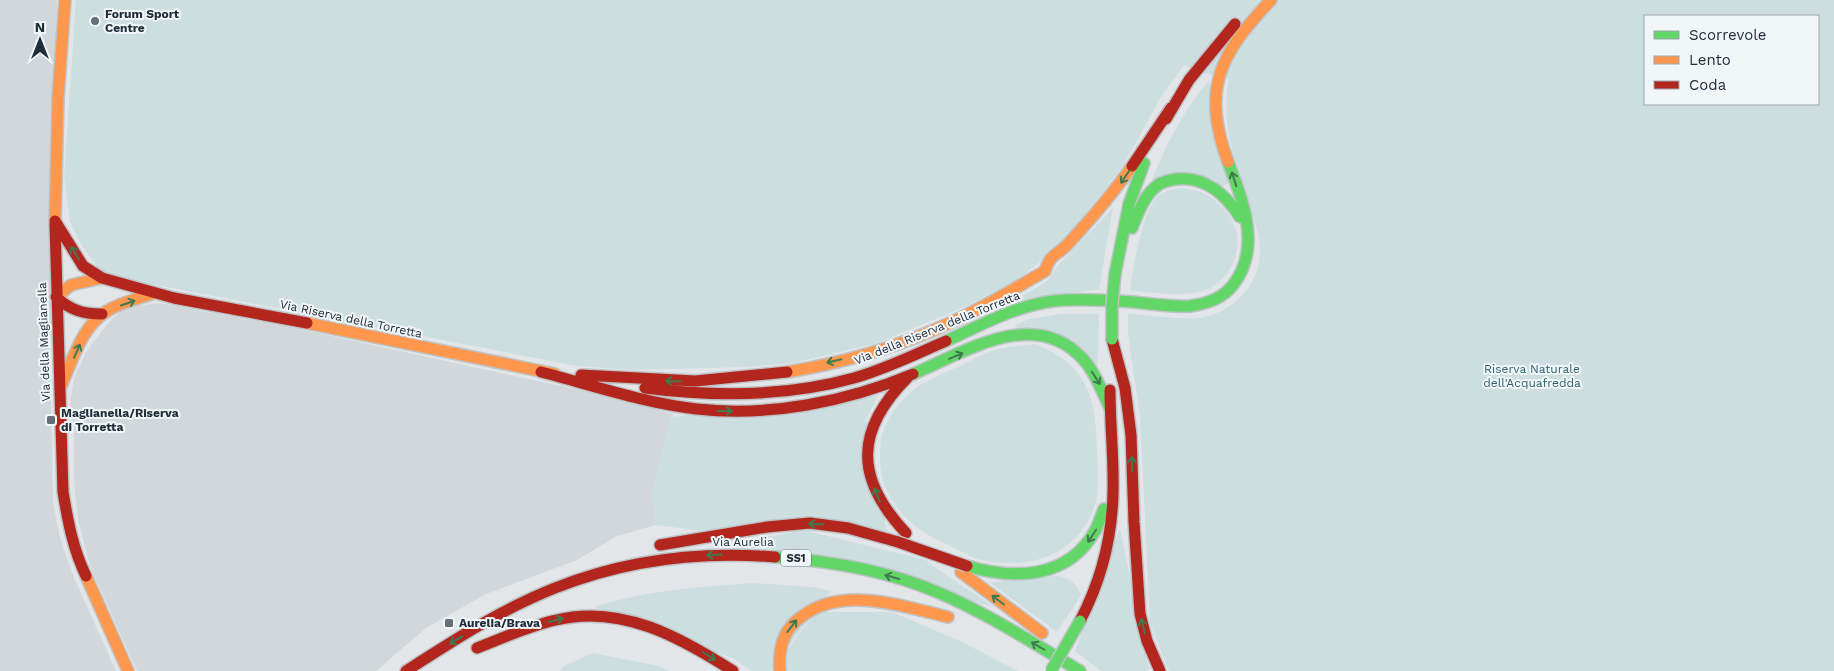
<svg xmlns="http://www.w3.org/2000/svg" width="1834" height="671" font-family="'Work Sans',sans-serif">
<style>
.built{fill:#d1d7da}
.green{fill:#cddee1;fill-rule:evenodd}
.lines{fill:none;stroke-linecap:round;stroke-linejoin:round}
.fast-casing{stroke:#bec3c6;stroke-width:14}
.slow-casing{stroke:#bec3c6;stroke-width:14}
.jam-casing{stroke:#bec3c6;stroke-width:14}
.fast{stroke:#63d668;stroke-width:11}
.slow{stroke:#ff974d;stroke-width:11}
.jam{stroke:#b3261e;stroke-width:11}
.fast-bridge-casing{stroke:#bec3c6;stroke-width:14;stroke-linecap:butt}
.jam-bridge-casing{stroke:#bec3c6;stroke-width:14;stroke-linecap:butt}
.fast-bridge{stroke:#63d668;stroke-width:11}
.jam-bridge{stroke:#b3261e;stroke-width:11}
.oneway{stroke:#3f794f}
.poi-dot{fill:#666e78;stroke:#f1f6f8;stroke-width:2}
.labels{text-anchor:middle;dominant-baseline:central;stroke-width:4;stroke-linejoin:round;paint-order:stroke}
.shield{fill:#f1f6f8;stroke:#606974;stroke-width:1}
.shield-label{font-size:11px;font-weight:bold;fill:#222d3b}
.poi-label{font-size:12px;font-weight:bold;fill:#222d3b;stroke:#f1f6f8;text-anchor:start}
.street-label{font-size:12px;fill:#222d3b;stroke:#f1f6f8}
.park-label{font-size:12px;fill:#2e6270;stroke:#f1f6f8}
</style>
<rect width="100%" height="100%" fill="#e3e6e9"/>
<path class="built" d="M0,0H57L50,344L53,503L60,538L74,578L116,671H0Z
M159,303L291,327L602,395L673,414L652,492L656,525L617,536L577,560L486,594L426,628L376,671H137L90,566L78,520L74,479V433L70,403L74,378L86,352L109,322L125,308Z"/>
<path class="green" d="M76,0H1834V671H1169L1150,624L1140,416L1128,335V313C1151,316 1174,319 1197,318C1224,316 1251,294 1258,267C1261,255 1260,244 1258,233C1243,182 1218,132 1229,79L1208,74L1184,65L1161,97L1124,164L1064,243L1020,278L965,307L877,343L793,363L746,367L635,370L577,366L120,278L100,270L82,246L70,222L64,176ZM1645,16H1818V104H1645Z
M1209,80L1228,183L1224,186L1152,180C1166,144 1184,110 1209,80Z
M1183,188C1190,190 1199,190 1206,194C1217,201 1229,212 1234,225C1244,247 1232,277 1210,288C1187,299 1155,292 1130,291C1133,269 1142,208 1160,194C1167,190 1176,189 1183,188Z
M1113,208L1099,289L1004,304L1028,293L1047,281L1059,264Z
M1060,314H1099L1098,366L1014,326L1029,319Z
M1035,344C1087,364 1096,397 1097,448C1097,463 1100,484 1097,497C1084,552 1033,572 982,560C971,558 961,551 951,546C938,541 926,535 915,526C895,510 879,484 880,459C880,452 880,446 881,440C885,418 904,395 923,383C932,378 943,374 953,369C967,363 983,353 998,349C1010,346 1023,346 1035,344Z
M878,396L866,420L887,532L694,530L656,525L652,492L670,417Z
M1120,528L1149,671H1101L1075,651Z
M803,530L926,560C947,577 971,591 994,607L745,542Z
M1057,576C1070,578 1076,583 1081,595L1057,632L989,582Z
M753,583L813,587L831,591L772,671H752L734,659L594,607C646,590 699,587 753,583Z
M815,612H892L960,641L1018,671H786L787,648Z
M593,653L659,666L670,671H560L564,666Z"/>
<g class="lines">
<defs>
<path id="fast" d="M1132,228C1138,213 1144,195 1158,185C1163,181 1170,180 1177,179C1205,176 1226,195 1240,217
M1115,274L1129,204L1144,163
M946,341C981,325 1015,306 1053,301C1079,298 1107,300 1133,302C1152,304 1171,307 1190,306C1206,304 1223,298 1233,285C1262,248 1243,201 1228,162
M913,374C963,353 1034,306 1082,358C1095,372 1102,391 1110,408
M775,557C830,561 886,570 937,592C987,613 1033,643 1080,671
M967,566C1014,580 1068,579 1095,531C1099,524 1101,516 1104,509"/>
<path id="slow" d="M1228,162C1201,88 1220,54 1271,0
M55,224L58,98L65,0
M56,297L71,285L102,278
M307,323L555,374
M787,372C837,364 887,350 934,330C972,314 1009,292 1045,271C1051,253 1055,257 1067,245C1090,220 1113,194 1132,166
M61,386C73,360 81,327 107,311C121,302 139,299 154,293
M961,572L1042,633
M86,576L128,671
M780,671C778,650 783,630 801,617C842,585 902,606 948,617"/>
<path id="jam" d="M1166,119L1189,80L1235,24
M1132,166L1171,108
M55,221L83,266L102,278L174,298L307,323
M55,224L63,492C68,522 73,549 86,576
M56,297C70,310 83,314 102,314
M1112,339L1125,388L1131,435L1134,522L1140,614L1147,641L1160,671
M541,372C592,385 644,403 697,409C769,417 846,402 913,374
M581,375L695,381L787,372
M645,388C715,397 786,397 854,378C886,369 916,354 946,341
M906,533C854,478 855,430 908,377
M660,545L767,527L810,523L848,528L898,542
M1080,621C1101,581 1112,538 1113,493C1114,459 1110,424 1110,390
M477,648C503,638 529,626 556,620C621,604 680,637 733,671
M406,671C454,640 502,609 555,588C625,560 700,551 775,557"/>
</defs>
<use href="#fast" class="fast-casing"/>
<use href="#slow" class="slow-casing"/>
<use href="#jam" class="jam-casing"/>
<use href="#fast" class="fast"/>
<use href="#slow" class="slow"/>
<use href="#jam" class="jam"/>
<defs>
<path id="fast-bridge" d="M1112,339V304L1115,274
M1051,671L1080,621"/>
<path id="jam-bridge" d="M898,542L967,566"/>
</defs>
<use href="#fast-bridge" class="fast-bridge-casing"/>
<use href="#jam-bridge" class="jam-bridge-casing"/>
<use href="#fast-bridge" class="fast-bridge"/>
<use href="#jam-bridge" class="jam-bridge"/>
</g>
<defs><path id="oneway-shaft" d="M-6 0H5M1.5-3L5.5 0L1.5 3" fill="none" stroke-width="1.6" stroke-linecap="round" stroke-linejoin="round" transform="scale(1.25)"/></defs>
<g class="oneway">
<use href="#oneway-shaft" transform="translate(1125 177) rotate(124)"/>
<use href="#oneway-shaft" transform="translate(1234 179) rotate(-108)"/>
<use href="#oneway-shaft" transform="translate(75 253) rotate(-123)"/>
<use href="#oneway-shaft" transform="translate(128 303) rotate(-19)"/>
<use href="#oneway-shaft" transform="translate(77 351) rotate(-66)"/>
<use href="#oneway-shaft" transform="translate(956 356) rotate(-23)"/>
<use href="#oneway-shaft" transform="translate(834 361) rotate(167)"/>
<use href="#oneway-shaft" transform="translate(1096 378) rotate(57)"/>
<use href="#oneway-shaft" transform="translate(673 381) rotate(-179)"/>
<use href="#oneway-shaft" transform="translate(725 411)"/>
<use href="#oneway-shaft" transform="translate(1132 464) rotate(-92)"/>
<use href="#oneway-shaft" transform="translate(877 495) rotate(-113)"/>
<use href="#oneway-shaft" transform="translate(816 524) rotate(-179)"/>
<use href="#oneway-shaft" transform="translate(1092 536) rotate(123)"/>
<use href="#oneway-shaft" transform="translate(714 555) rotate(177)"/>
<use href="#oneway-shaft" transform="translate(892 577) rotate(-164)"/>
<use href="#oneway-shaft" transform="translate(998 600) rotate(-143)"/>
<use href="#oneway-shaft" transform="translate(556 620) rotate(-15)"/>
<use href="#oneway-shaft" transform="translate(792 626) rotate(-52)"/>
<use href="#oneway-shaft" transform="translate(1143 626) rotate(-105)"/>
<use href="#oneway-shaft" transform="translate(456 640) rotate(149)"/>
<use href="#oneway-shaft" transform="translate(1038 646) rotate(-150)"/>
<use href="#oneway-shaft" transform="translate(709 656) rotate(32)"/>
</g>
<g class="poi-dot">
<circle cx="95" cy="21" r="5"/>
<rect x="46" y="415" width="10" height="10" rx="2.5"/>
<rect x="444" y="618" width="10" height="10" rx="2.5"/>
</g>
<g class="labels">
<rect class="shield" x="781" y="549.5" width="30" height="17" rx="4"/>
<g class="shield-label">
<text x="796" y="558">SS1</text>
</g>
<g class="poi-label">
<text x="105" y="14">Forum Sport<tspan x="105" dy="14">Centre</tspan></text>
<text x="61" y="413">Maglianella/Riserva<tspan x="61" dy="14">di Torretta</tspan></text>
<text x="459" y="623">Aurelia/Brava</text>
</g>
<g class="street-label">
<text transform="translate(351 319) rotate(12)">Via Riserva della Torretta</text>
<text transform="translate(937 328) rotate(-22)">Via della Riserva della Torretta</text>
<text transform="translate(44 342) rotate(-92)">Via della Maglianella</text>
<text x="743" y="542">Via Aurelia</text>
</g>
<g class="park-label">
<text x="1532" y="369">Riserva Naturale<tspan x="1532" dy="14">dell'Acquafredda</tspan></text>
</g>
</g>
<rect x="1644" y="15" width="175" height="90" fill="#f1f6f8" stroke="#9ea6ac"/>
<rect x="1654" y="31" width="25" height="8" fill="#63d668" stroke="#9ea6ac"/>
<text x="1689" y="40" font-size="15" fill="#222d3b">Scorrevole</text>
<rect x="1654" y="56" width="25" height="8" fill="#ff974d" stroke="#9ea6ac"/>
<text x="1689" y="65" font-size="15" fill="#222d3b">Lento</text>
<rect x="1654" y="81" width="25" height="8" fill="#b3261e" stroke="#9ea6ac"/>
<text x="1689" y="90" font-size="15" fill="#222d3b">Coda</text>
<g transform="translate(40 40)" stroke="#f1f6f8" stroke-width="4" paint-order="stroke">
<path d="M0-4L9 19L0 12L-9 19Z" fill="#222d3b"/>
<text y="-8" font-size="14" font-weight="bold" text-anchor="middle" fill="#222d3b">N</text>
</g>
</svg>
